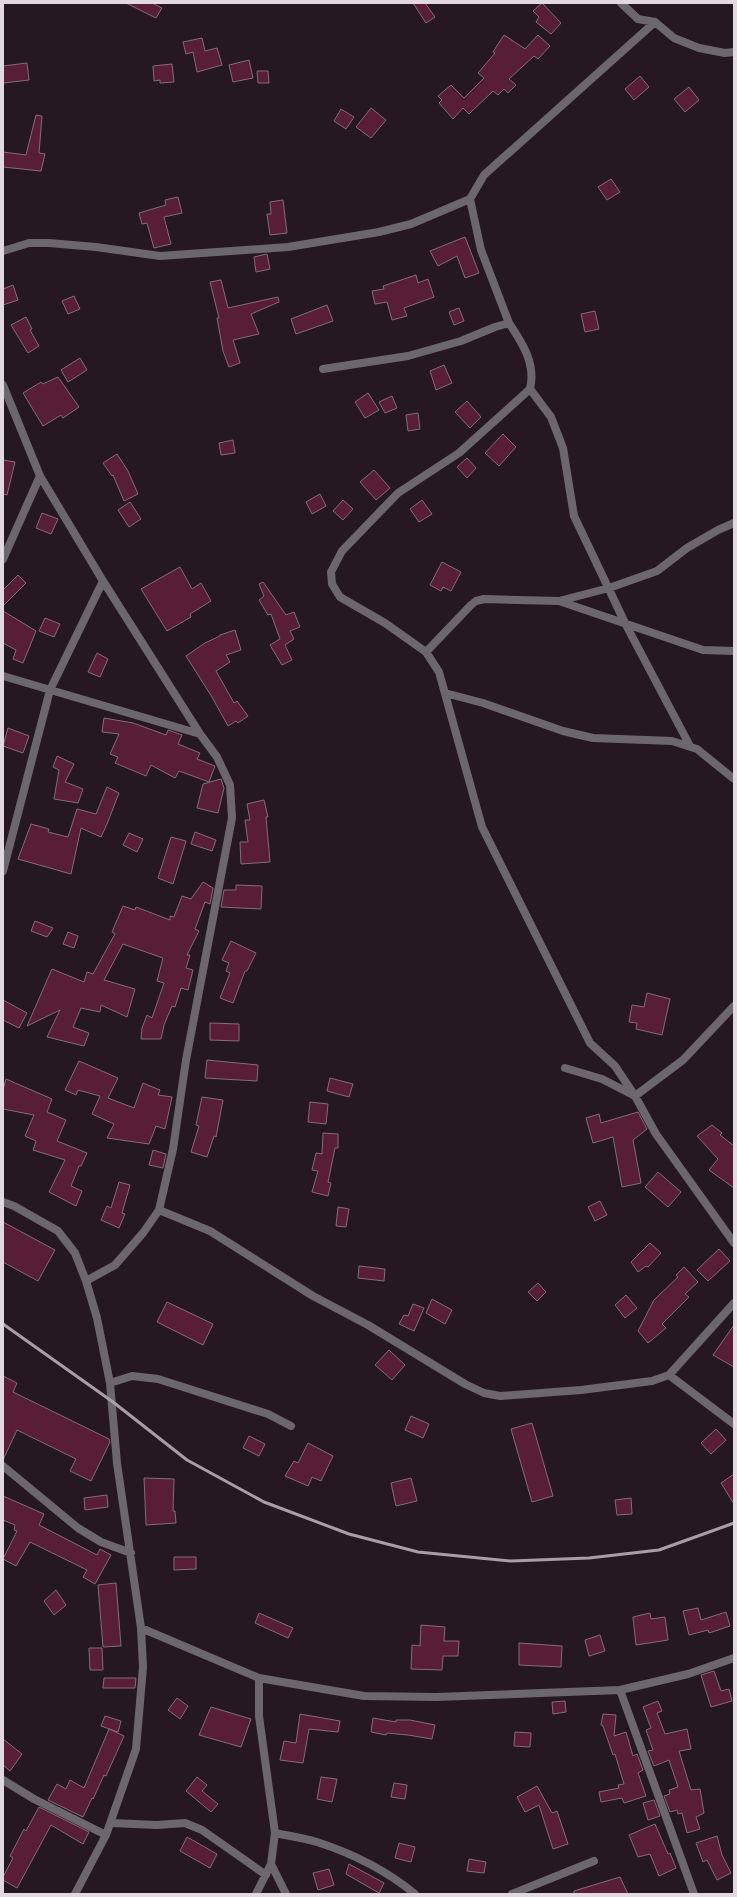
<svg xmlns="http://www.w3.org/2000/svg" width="737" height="1897" font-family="Signika,sans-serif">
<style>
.building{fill:#581d37;stroke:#836d74}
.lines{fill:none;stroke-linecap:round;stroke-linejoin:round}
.street{stroke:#6c676f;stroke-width:8}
.rail{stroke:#a99ea7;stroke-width:3}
</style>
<rect width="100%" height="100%" fill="#261823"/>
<path class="building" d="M126,3H152L162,8L156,18Z
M413,3H425L435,17L426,23Z
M542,3L561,23L551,34L536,22L539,17L533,11Z
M504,35L525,49L538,35L550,46L538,59L534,56L509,79L516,85L508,93L504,89L498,95L493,91L469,114L463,108L453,119L439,103L442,100L438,96L451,85L464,98L484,78L478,73L495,53L493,52Z
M202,38L205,51L217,48L222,65L197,72L193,52L186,54L183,42Z
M249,60L253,78L233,82L229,65Z
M27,63L29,80L3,83V66Z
M172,64L174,82L160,83V80L154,81L153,66Z
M257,71H268L269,83H258Z
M640,76L649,87L634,100L625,89Z
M689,87L699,100L685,112L674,99Z
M371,108L386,120L371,138L356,127Z
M341,109L354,117L346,129L334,121Z
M36,115L42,116L39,153L45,154L41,171L3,167V152L26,155Z
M611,179L620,192L607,200L598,187Z
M178,197L182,213L164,217L171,244L154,248L147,223L142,224L139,213L166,205L165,200Z
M283,200L287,233L270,235L267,214H271L270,202Z
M465,237L479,273L465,278L457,256L438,266L430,251Z
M267,254L270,269L256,272L254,257Z
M416,275L418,283L428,279L434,297L404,308L407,316L392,320L387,302L375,304L372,291L384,289L383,286Z
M221,280L228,308L278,297L279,302L251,314L259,334L233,340L240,363L229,367L223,351L217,318H219L210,282Z
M13,285L18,300L3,305V289Z
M74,296L80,309L68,314L62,301Z
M327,305L333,321L296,334L291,319Z
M459,308L464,321L454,325L449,312Z
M595,311L599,329L585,332L581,314Z
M26,317L32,329L30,330L39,346L28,353L11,325Z
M80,358L87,370L68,382L61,370Z
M444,365L452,383L436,390L430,371Z
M58,377L79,407L63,418L61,415L43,426L23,393L41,382L43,384Z
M368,393L379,410L365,418L355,402Z
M392,396L397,408L385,413L379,402Z
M467,401L481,417L470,428L455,412Z
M418,413L420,429L408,431L406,415Z
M503,434L516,447L499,466L485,453Z
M233,440L235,453L221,455L219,443Z
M117,454L128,471L138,494L124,501L113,475L112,476L103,463Z
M467,458L476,468L467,478L457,467Z
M3,460L15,462L7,495L3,494Z
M374,470L390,488L376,500L360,482Z
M320,494L326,506L312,514L306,502Z
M343,500L353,509L343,520L333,511Z
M422,500L432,514L419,522L410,509Z
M130,502L141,519L129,527L118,510Z
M42,513L58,519L51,534L36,528Z
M442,562L461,572L451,591L443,587L441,591L430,585Z
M180,567L192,589L201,583L211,601L190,614L191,617L167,631L141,589Z
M18,575L26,583L3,606V590Z
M263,582L286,615L294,612L300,627L290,631L294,639L285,645L292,660L282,665L270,645L280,639L271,614L268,615L259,600L264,596L259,584Z
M3,611L36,631L23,663L13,659L16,650L3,643Z
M45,618L60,624L54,637L39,631Z
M235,630L241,650L226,655L230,662L216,671L234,703L237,701L248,716L238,723L236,721L228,726L212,697L186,656L205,643L220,636V635Z
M97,653L108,659L100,677L88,672Z
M104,718L133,723L166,735L168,730L182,735L178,744L200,753L197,759L215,766L209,782L179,771L175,778L151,765L146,776L115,763L118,757L110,754L119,734L102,732Z
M8,728L29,736L23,753L3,746Z
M57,756L74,764L65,782L83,789L78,803L54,799L59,770L53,767Z
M221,779L224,788L218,813L197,808L203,784Z
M107,787L119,793L107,824L101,837L81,828L71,874L18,859L31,824L49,829L48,832L68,837L77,809L96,814Z
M264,800L268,817H266L270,862L241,864L240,842H248L245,820H250L247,804Z
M195,832L216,840L212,851L191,844Z
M129,833L143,839L137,852L123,845Z
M171,837L186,841L173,884L158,878Z
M203,882L213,888L210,904L205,902L195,929L199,931L187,955H190L186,968L193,970L188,990L181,988L175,1007L172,1006L164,1025L161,1039H141L142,1028L147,1015L152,1018L164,983L157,981L163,958L123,944L104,980L135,989L127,1017L101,1005L100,1012L81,1008L73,1027L89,1033L84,1046L47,1037L60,1010L27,1026L52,969L84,982L87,972L93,974L115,934L112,932L123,906L135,910L136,907L170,920V916L174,917L182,896L191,899Z
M236,885L262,886L261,909L221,907L224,890H236Z
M35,921L53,928L47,937L31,931Z
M68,932L78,936L74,948L63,944Z
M231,941L256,953L247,971H245L233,1003L220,998L230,973L226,971L229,963L222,960Z
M647,993L670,999L662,1035L636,1029L637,1023L629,1022L632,1005L644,1007Z
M3,1000L27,1013L19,1028L3,1020Z
M210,1023L239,1024V1041L210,1040Z
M207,1060L258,1065L257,1081L205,1078Z
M79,1061L118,1078L108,1098L134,1108L143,1083L160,1090L158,1095L172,1097L165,1129L156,1126L149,1144L107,1138L114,1124L92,1114L100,1096L78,1090L76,1095L65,1090Z
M330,1078L353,1084L349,1097L327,1091Z
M6,1079L52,1099L47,1112L66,1120L57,1141L87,1153L81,1166H79L71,1186L82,1191L76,1206L49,1192L65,1160L33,1150L36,1141L25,1136L34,1115L3,1109V1090Z
M202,1097L223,1100L216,1137L214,1136L207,1157L191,1152L199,1126L196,1125Z
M310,1102L328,1104L326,1124L308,1122Z
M638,1112L647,1129L633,1140L641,1183L622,1187L613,1137L593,1143L586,1118L599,1114L601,1123Z
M712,1125L722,1133L720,1135L734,1146V1188L709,1170L718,1159L697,1136Z
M323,1133L338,1134V1148H335L328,1182L331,1183L328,1196L312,1192L318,1171L312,1170L316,1153L322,1154Z
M153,1150L166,1154L163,1168L149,1165Z
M658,1172L681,1192L668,1207L645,1187Z
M119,1182L130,1185L122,1213L125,1214L119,1228L101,1220L107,1206L111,1208Z
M600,1201L607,1215L595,1221L588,1207Z
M338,1207L349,1209L346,1227L336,1226Z
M3,1222L55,1250L38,1281L3,1262Z
M650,1243L661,1253L648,1267L646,1266L638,1272L631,1262Z
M719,1249L730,1261L708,1281L697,1270Z
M359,1266L385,1269L384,1281L358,1278Z
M684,1267L698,1282L685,1294L689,1297L662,1324L666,1328L648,1343L638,1331L654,1300L678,1277L676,1275Z
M538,1283L546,1292L537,1301L528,1292Z
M626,1295L637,1308L625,1318L615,1305Z
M432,1299L452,1310L445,1324L426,1313Z
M167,1302L213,1324L203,1345L157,1322Z
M413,1304L424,1308L414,1331L399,1324L404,1315L408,1316Z
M734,1325V1367L713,1355Z
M389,1350L405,1365L392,1380L375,1365Z
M3,1376L17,1383L13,1392L109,1439L110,1442L91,1481L70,1471L76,1459L17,1430L3,1460Z
M411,1416L429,1424L423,1438L405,1430Z
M532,1423L553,1496L532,1502L511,1429Z
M716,1429L726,1440L711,1454L701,1443Z
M249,1436L265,1444L259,1456L243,1448Z
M308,1443L333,1456L321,1481L312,1477L308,1486L285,1476L294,1461L298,1463Z
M734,1474V1504L721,1483Z
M144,1478L174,1479L173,1511H175L176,1523L146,1525Z
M411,1478L417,1501L396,1506L391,1483Z
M107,1495L108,1507L85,1510L84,1498Z
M3,1496L44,1514L39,1525L97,1555L100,1549L111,1555L95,1584L83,1577L87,1570L30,1542L16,1566L3,1559L17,1531L14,1530L15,1525L3,1520Z
M631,1498L632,1514L617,1515L615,1500Z
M174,1557H196V1569L174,1570Z
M116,1583L121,1646L103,1647L98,1585Z
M56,1590L66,1605L54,1615L44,1601Z
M698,1608L701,1620L726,1612L730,1626L709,1633L708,1630L689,1635L683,1611Z
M259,1613L293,1628L288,1638L255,1623Z
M650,1613L651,1619L665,1617L668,1640L636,1645L633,1617Z
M421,1625L445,1627L444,1641H459L458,1656H443L442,1670L411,1669L412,1645L420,1646Z
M600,1635L605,1651L589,1656L585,1640Z
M519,1643L562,1646L561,1667L519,1665Z
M89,1648H102L103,1670H90Z
M714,1671L721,1691L729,1689L732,1701L711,1707L701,1675Z
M104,1678H136L135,1688H103Z
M177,1698L188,1706L180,1719L168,1710Z
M565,1701L566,1712L553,1714L552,1702Z
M658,1701L662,1711L657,1713L665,1734L687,1729L691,1749L679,1751L691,1790L700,1789L704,1813L696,1817L700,1829L687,1833L682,1813L678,1814L677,1810L670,1812L664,1796L670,1794L669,1790L678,1787L669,1760L654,1766L648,1751L653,1750L646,1730L651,1728L643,1707Z
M211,1707L251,1719L241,1747L199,1735Z
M300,1714L340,1721L338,1732L309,1729L303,1763L280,1760L284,1741L296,1743Z
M603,1714L616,1715L614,1736L626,1732L633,1756L637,1754L643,1770L638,1773L646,1796L624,1803L622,1798L601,1802L599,1792L619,1788L618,1785L624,1784L615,1754L613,1755L603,1726L601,1725Z
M105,1716L121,1721L118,1732L101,1726Z
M373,1718L396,1722V1720H410L435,1725L432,1739L408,1735L387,1733L386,1735L371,1732Z
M109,1729L124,1736L106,1776L104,1775L93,1799L92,1798L83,1817L48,1800L57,1784L66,1789L70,1780L84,1788Z
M515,1732L531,1733L530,1747L514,1746Z
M3,1739L22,1754L10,1771L3,1765Z
M197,1777L207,1785L202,1791L218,1804L211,1812L186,1791Z
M321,1777L337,1779L332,1802L317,1799Z
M394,1783L407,1785L405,1799L391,1797Z
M537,1786L552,1813L557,1811L568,1844L553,1849L539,1805L525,1812L517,1797Z
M654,1800L660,1816L648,1820L643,1803Z
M39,1807L89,1832L83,1844L51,1825L17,1888L3,1880V1877L13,1858L10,1856L24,1829L26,1831Z
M655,1824L668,1854L670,1853L676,1868L659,1876L650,1854L638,1857L629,1835Z
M717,1836L722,1855L731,1873L717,1880L707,1860L703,1862L696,1843Z
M187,1837L217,1854L210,1868L180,1851Z
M399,1843L415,1847L411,1862L395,1858Z
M469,1859L486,1862L484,1873L467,1871Z
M349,1864L384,1883L379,1893L346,1874Z
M329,1869L334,1885L318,1890L313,1873Z
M620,1877L628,1894H574V1891Z"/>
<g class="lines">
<path class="street" d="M621,3L638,19L655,22L674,38L699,48L725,53L734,52
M3,251L29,243H49L96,247L160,256L288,247L379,232L411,224L470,199
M509,323L481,250L470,199L484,175L655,22
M323,369L408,356L461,341L495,327L509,323C523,344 536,364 530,389L459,453L398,493L342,551L331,572L332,584L340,597L385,623L426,652L439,672L482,827L590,1043L615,1066L635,1096L683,1060L734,1006
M3,385L40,476L103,581L200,734L217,757L230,785L232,818L186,1060L173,1149L159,1210L143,1233L115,1265L86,1281
M530,389L551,417L563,448L574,516L626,625L690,746
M3,559L40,476
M559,601L609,588L657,571L687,548L718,530L734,523
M426,652L471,605L476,601L484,599L559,601L703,650L734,651
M3,676L200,734
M445,693L483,703L563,731L593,738L672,741L697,749L734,779
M3,871L50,690L103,581
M565,1068L602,1079L635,1096L656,1134L734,1243
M3,1202L14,1206L58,1231L75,1253L86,1281L97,1318L110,1383L117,1463L141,1628L143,1667L136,1749L106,1835L75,1894
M159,1210L210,1231L313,1296L368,1325L465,1384L484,1393L500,1396L581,1390L652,1381L669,1375L734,1424
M669,1375L734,1303
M110,1383L132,1376L158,1379L268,1414L291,1426
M3,1466L78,1528L101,1542L131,1553
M141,1628L259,1678V1716L275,1833L271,1864L256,1894
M259,1678L364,1696L436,1697L620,1690L688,1674L734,1658
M620,1690L694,1894
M3,1780L34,1799L106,1835
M111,1823L157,1825L185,1823L202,1830L266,1875
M275,1833C289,1836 304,1838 317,1842C351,1853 387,1871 415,1894
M271,1864L286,1894
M512,1894L594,1861"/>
<path class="rail" d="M3,1324L113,1402L187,1460L264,1502L349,1534L418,1552L511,1561L589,1558L659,1550L734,1523"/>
</g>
<rect width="737" height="1897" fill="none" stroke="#e2d8e0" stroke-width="8"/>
</svg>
